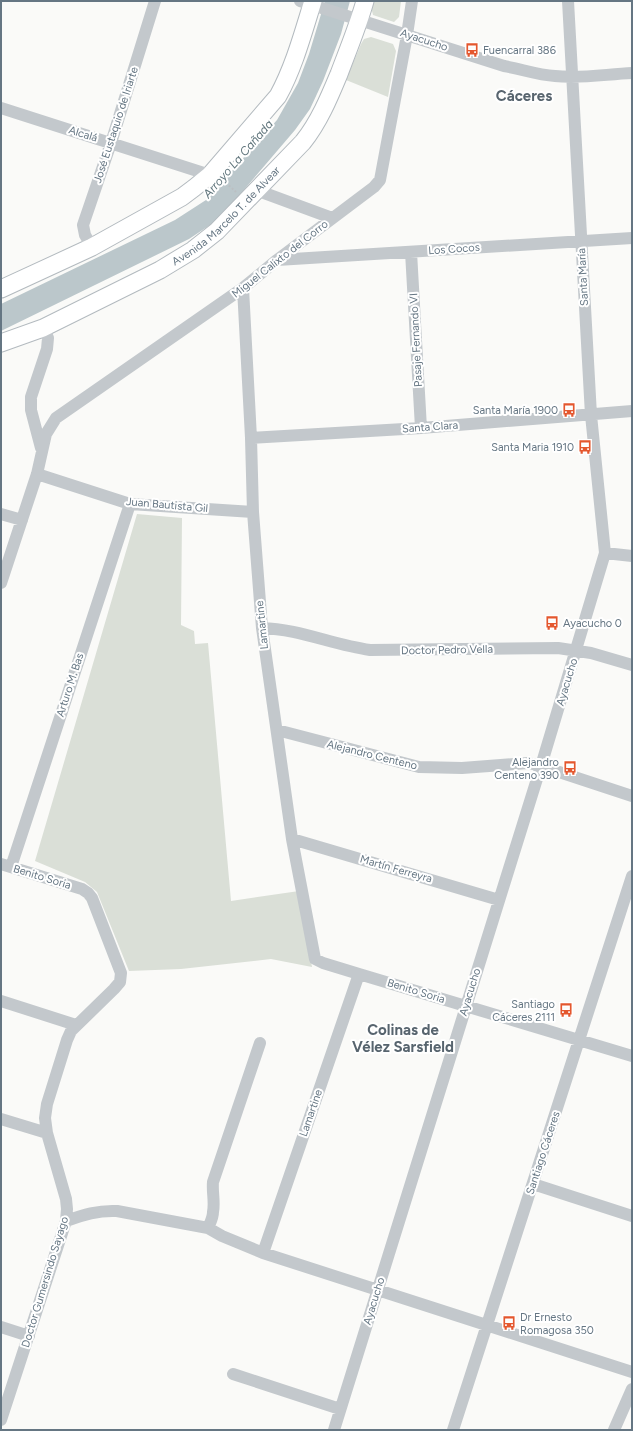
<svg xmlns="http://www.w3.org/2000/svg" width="633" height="1431" font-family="Figtree,sans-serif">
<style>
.green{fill:#dadfd7}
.water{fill:#bbc7cb}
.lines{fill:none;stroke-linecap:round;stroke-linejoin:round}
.secondary-casing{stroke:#b3babf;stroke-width:19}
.path{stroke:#bbbfc2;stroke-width:2;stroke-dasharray:2 2;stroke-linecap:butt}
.street{stroke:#c3c8cc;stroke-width:12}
.secondary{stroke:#fff;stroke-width:17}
.labels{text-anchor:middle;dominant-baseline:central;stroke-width:4;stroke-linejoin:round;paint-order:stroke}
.street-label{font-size:11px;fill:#657683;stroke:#fff}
.poi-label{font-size:11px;fill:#657683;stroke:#fff;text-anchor:end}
.water-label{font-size:12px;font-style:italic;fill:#60757c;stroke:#fff}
.district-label{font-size:15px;font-weight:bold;fill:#57646e;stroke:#fff}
</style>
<rect width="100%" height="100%" fill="#fafaf8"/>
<path class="green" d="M373,1H401L399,17L394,22L373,15L371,7Z
M371,37L393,44L396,51L388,97L346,80L361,44L364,39Z
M137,514L182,518L181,625L194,631L195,644L208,643L231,901L299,891L312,967L271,959L181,969L129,971L97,892L85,882L35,861Z"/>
<path class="water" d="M325,1H350L341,34L323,81L310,109L295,130L219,219L189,239L1,331V304L175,220L206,200L277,120L298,83L309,54Z"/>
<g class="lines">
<defs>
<g id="secondary">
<path d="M1,289L92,247L182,197L194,188L210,175L278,96C294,67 303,33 313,1"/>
<path id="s1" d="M1,343L43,328L160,270L193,250L217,231L303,142C319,122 329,98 339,74C348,50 358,26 365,1"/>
</g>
</defs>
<use href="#secondary" class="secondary-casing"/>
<path class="path" d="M223,180L236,192"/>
<path class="street" d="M300,1L504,66C521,69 538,75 555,76C580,79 607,74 632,73
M1,108L210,175
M256,190L332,218
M92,247L85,235L83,225L111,143L155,1
M411,252L421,428
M277,260L632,238
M243,288L251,438L253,512L262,628L292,839L315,959L323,963L359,974L632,1056
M251,438L421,428L632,411
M41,448L31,410V397L47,349L48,338L43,328
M37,474L130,504L253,512
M1,514L22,520
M605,553L632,556
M1,583L37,474L46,434L56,418L243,288L277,260L374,187L380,180L407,35L412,1
M262,628C299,629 333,645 370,650L558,648L591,653L632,665
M277,730L419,767L462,768L528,763L541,766L632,796
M292,839L499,900
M1,864L82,889L88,893L92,898L121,973L120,982L114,989L71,1031L67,1040L47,1104L45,1118L47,1133L66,1199L67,1209L66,1221L1,1420
M11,867L130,504
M1,1001L76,1025
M1,1119L47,1133
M533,1184L632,1216
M66,1221C83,1215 98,1210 117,1211L208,1228L222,1236L263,1253L632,1372
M208,1228C210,1223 213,1218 213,1212C215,1202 212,1192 213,1182L260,1043
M263,1253L359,974
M1,1327L29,1336
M233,1374L340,1409
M334,1430L541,766L605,553L591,415L568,1
M453,1430L632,876
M614,1430L632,1389"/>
<use href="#secondary" class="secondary"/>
</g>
<defs>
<symbol id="bus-bare" viewBox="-9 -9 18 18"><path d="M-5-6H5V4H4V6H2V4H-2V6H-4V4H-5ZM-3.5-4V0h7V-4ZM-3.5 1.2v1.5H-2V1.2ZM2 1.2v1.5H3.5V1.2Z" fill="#e4572e" stroke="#fff" stroke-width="2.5" paint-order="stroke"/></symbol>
</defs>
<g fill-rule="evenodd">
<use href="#bus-bare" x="462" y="40" width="20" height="20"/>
<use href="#bus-bare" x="559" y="400" width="20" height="20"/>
<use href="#bus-bare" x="575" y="437" width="20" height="20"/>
<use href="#bus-bare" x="542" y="613" width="20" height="20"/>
<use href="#bus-bare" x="560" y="758" width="20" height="20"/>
<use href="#bus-bare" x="556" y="1000" width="20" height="20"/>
<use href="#bus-bare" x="499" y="1313" width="20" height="20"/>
</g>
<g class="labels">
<g class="street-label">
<text transform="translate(424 40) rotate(18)">Ayacucho</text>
<text transform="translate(116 125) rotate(-72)">José Eustaquio de Iriarte</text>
<text transform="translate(83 134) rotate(17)">Alcalá</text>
<text stroke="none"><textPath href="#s1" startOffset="261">Avenida Marcelo T. de Alvear</textPath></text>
<text transform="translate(454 249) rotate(-4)">Los Cocos</text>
<text transform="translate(280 259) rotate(-38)">Miguel Calixto del Corro</text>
<text transform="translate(583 277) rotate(-93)">Santa María</text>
<text transform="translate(416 340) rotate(-93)">Pasaje Fernando VI</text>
<text transform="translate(430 427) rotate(-4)">Santa Clara</text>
<text transform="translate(167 505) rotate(5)">Juan Bautista Gil</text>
<text transform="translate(262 625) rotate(-96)">Lamartine</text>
<text transform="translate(447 650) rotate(-1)">Doctor Pedro Vella</text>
<text transform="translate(567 682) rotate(-73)">Ayacucho</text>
<text transform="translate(70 685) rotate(-72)">Arturo M. Bas</text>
<text transform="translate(372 755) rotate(14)">Alejandro Centeno</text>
<text transform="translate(396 869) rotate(16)">Martín Ferreyra</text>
<text transform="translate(42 877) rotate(17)">Benito Soria</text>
<text transform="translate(416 991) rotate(17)">Benito Soria</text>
<text transform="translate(470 992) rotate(-73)">Ayacucho</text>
<text transform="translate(311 1113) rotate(-71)">Lamartine</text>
<text transform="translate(543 1153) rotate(-72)">Santiago Cáceres</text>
<text transform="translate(45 1282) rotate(-73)">Doctor Gumersindo Sayago</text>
<text transform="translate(374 1301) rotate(-73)">Ayacucho</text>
</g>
<g class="poi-label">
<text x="483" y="50" text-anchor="start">Fuencarral 386</text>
<text x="558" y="410">Santa María 1900</text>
<text x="574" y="447">Santa Maria 1910</text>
<text x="563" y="623" text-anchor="start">Ayacucho 0</text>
<text x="559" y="762">Alejandro<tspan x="559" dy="13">Centeno 390</tspan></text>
<text x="555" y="1004">Santiago<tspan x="555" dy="13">Cáceres 2111</tspan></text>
<text x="520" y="1317" text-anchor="start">Dr Ernesto<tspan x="520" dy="13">Romagosa 350</tspan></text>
</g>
<g class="water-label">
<text transform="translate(238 159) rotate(-49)">Arroyo La Cañada</text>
</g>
<g class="district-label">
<text x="524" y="96">Cáceres</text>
<text x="403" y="1030">Colinas de<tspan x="403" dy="17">Vélez Sarsfield</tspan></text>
</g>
</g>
<rect width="633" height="1431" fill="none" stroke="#657683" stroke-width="4"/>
</svg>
